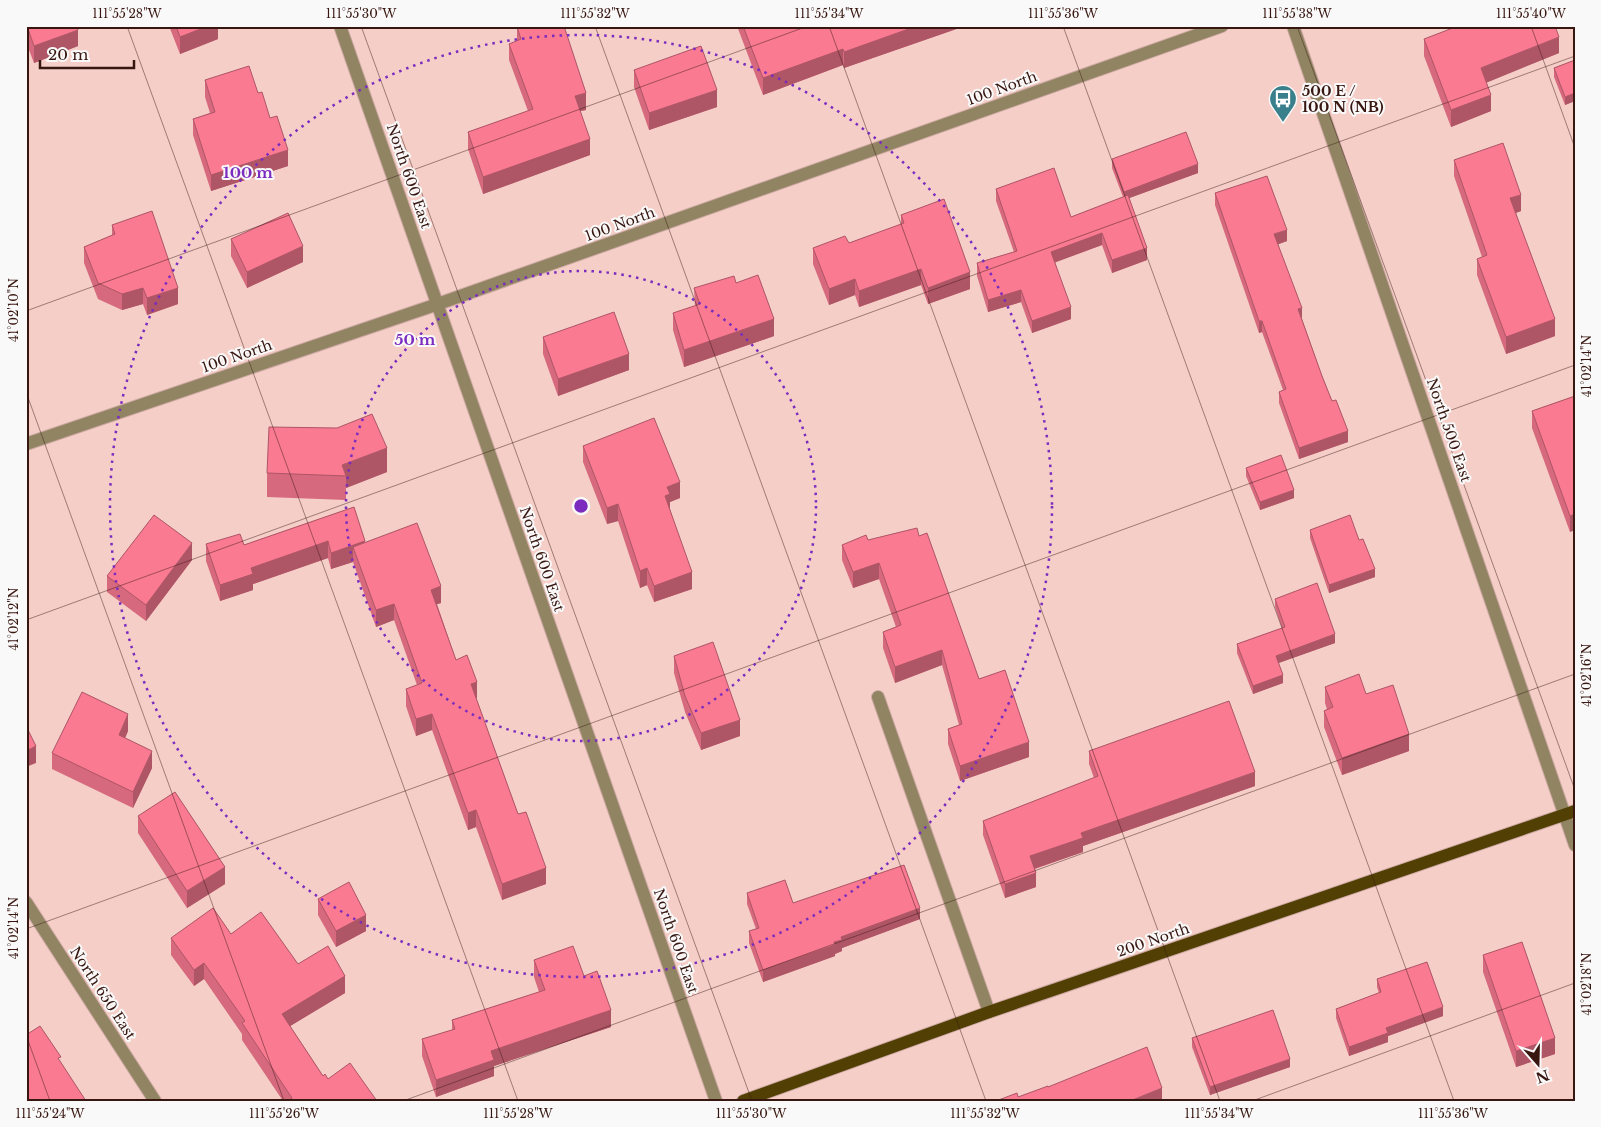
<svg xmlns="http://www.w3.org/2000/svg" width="1601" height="1127" font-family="'Libre Baskerville',serif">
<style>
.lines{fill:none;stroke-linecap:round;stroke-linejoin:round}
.minor-casing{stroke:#cea9a3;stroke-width:14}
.major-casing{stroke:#cea9a3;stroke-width:14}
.minor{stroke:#908462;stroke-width:12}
.major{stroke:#513f04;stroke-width:12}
.wall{fill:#d6697d}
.shaded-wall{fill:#ae5566}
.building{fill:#f97a91;stroke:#ae5566}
.ticks{fill:none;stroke:#381711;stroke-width:1;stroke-opacity:0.45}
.ring{fill:none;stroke:#7b2cbf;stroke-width:2.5;stroke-dasharray:2.5 5}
.labels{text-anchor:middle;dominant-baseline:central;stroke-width:4;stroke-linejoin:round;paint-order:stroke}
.street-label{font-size:14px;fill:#381711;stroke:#f9f9f9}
.poi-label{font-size:14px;font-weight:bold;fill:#381711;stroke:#f9f9f9;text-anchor:start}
.centre{fill:#7b2cbf;stroke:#f9f9f9;stroke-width:2.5}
.ring-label{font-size:15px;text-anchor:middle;font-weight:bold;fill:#7b2cbf;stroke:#f9f9f9;stroke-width:4;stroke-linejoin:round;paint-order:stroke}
.neatline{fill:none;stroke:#381711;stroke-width:2}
.ticks-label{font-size:12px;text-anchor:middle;fill:#381711}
</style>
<rect width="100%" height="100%" fill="#f4cec7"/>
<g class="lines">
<defs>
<path id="minor" d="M340,26L716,1101
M1293,26L1575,845
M26,444L438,304L1222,26
M878,697L989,1012
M26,902L155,1101"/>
<path id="major" d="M743,1101L989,1012L1575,811"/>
</defs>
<use href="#minor" class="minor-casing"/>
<use href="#major" class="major-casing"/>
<use href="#minor" class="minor"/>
<use href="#major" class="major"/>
</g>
<path class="wall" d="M26,26L78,46L34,63L26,42Z
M169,26H218V39L180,54Z
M737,26H965L844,68L843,65L763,95Z
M517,27L586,110L580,111L590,155L483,194L468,149V132L528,111L509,60V44L517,41Z
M1424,39L1559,53L1486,82L1491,111L1451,127L1424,56Z
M1575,60V101L1565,105L1554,77V68Z
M634,70L717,107L649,130L634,87Z
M205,80L258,93L270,118L288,166L211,191L193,135V119L210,113L205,97Z
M1112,159L1198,173L1129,198L1147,260L1112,273L1102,245L1055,262L1071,319L1032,333L1021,302L988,312L977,276V263L1014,252L996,201V189L1071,217L1123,197L1112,168Z
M1454,160L1521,211L1516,213L1555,336L1506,354L1477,275V259L1482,257L1454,176Z
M1215,193L1287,241L1278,244L1302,319L1322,376L1348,442L1299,459L1279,403V392L1283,390L1262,332L1259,333L1215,205Z
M901,215L970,289L928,304L921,285L859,307L855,295L829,305L813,264V248L849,243L901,225Z
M112,225L178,304L147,315L143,304L122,310L98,299L84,263V247L112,235Z
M231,239L303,262L247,288L231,256Z
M736,283L774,336L684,367L673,330V313L695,306L694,288Z
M543,337L629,370L558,396L543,354Z
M1575,396L1570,532L1532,428V411Z
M583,446L680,498L670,502V509L692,589L654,602L647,585L640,588L618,521L607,524L583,462Z
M1246,468L1294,498L1260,510L1246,476Z
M387,472L346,488V500L267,497V473Z
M354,507L365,542L441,603L437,604L456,660L477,698H476L518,814L546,884L502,900L476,827L468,830L432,730L416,736L406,706V689L417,685L394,620L376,627L353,562L331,569L328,558L253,584V590L220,601L206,561V544L244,545Z
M1310,530L1359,540L1375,577L1329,593L1310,538Z
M919,536L979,679L1029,757L960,781L948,744V729L959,725L942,665L895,683L883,648V632L896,627L879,579L853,588L842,560V545L868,540Z
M192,560L146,621L107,592V576Z
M1574,567H1575V587L1574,584Z
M1275,599L1335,643L1278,663L1283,683L1253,694L1237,653V644L1282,628L1275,607Z
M674,656L740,736L701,750L685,712L674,673Z
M1325,687L1366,694L1409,751L1342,775L1324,727V711L1327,709L1325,703Z
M128,731L125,738L152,768L133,808L52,769V753Z
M1089,751L1255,786L1083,846V852L1035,869L1036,887L1005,898L983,835V821L1094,778L1089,764Z
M138,816L225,884L187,908L138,833Z
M747,893L793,903L920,919L842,948V951L835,954V956L763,982L749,943V931L756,929L747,904Z
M318,899L366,931L336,947L318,915Z
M231,934L298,964L345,993L290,1026L323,1076L377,1101H283L242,1040V1034L204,979L194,986L171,955V938Z
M1483,955L1555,1054L1516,1067L1483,972Z
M534,960L584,976L611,1027L494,1066V1076L436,1097L422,1056V1039L452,1030V1020L539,992L534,977Z
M1377,979L1443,1016L1388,1036V1042L1349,1056L1336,1018V1009L1379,993L1377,987Z
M1192,1038L1290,1067L1210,1095L1192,1047Z"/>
<path class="shaded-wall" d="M208,26H218V39L180,54V37Z
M917,26H965L844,68V52Z
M78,30V46L34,63V46Z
M1559,37V53L1481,85V68Z
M843,49V65L763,95V78Z
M717,90V107L649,130V113Z
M586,93V110L575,112V96Z
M1575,93V101L1565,105V97Z
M1491,95V111L1451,127V110Z
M590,139V155L483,194V177Z
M288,150V166L211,191V175Z
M1198,164V173L1124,200V192Z
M1521,195V211L1510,215V198Z
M1287,230V241L1274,246V234Z
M1102,233V245L1051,264V252Z
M303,246V262L247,288V272Z
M1147,248V260L1112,273V260Z
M921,269V285L859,307V291Z
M26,270H27L26,294Z
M970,272V289L928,304V288Z
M855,279V295L829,305V289Z
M143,288V304L122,310V294Z
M178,288V304L147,315V298Z
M1021,290V302L988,312V300Z
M1071,307V319L1032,333V321Z
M1302,308V319L1298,309Z
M774,319V336L684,367V350Z
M1555,319V336L1506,354V337Z
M1259,321H1262V332L1259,333Z
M629,354V370L558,396V379Z
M1348,431V442L1299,459V448Z
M387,448V472L346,488V476L342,465Z
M680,482V498L670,502V511L665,496L667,487Z
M1294,490V498L1260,510V502Z
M618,504V521L607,524V508Z
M1575,514V530L1570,532V516Z
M328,541V558L253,584V590L220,601V585L251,568Z
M365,541V557L353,547V562L331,569V553Z
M192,543V560L146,621V605Z
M879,563V579L853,588V572Z
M647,568V585L640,588V571Z
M1375,569V577L1329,593V585Z
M692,572V589L654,602V586Z
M441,586V603L431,606V590Z
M394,604V620L376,627V610Z
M1335,634V643L1276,664V656Z
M942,650V665L895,683V667Z
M1283,675V683L1253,694V686Z
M477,682V698L471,700V684Z
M128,714V731L119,752V735Z
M432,714V730L416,736V719Z
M740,720V736L701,750V733Z
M1409,734V751L1342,775V758Z
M1029,742V757L960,781V766Z
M36,746V763L26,767V751Z
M152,751V768L133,808V792Z
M1255,772V786L1083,846V852L1030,870V856L1081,833Z
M476,810V827L468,830V813Z
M225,867V884L187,908V891Z
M546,868V884L502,900V884Z
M1036,873V887L1005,898V884Z
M920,908V919L842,948V951L835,954V956L763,982V970L834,942L841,937Z
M366,915V931L336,947V931Z
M204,963V979L194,986V970Z
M345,976V993L282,1031V1014Z
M1443,1007V1016L1388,1036V1042L1349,1056V1047L1386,1028Z
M611,1010V1027L494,1066V1076L436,1097V1080L491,1051Z
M1555,1038V1054L1516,1067V1051Z
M1290,1059V1067L1210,1095V1087Z
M1162,1088V1101H1130Z"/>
<path class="building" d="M27,26H77L78,30L34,46Z
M176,26H208L180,37Z
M520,26H564L586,93L575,96L590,139L483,177L468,132L533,109L509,44L521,39L517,27Z
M743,26H917L844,52L843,49L763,78Z
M1458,26H1555L1559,37L1481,68L1491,95L1451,110L1424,39Z
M701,46L717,90L649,113L634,70Z
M1575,60V93L1565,97L1554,68Z
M249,66L258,93L262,92L270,118L277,116L288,150L211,175L193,119L215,112L205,80Z
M1186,132L1198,164L1124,192L1112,159Z
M1503,143L1521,195L1510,198L1555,319L1506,337L1477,259L1487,255L1454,160Z
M1054,168L1071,217L1128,195L1147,248L1112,260L1102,233L1051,252L1071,307L1032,321L1021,290L988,300L977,263L1017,251L996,189Z
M1267,176L1287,230L1274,234L1302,308L1298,309L1322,376L1332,401L1336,400L1348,431L1299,448L1279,392L1286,389L1262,321H1259L1215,193Z
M944,199L970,272L928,288L921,269L859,291L855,279L829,289L813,248L845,236L849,243L904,223L901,215Z
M152,211L178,288L147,298L143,288L122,294L98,283L84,247L115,234L112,225Z
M288,213L303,246L247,272L231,239Z
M758,275L774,319L684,350L673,313L700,304L694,288L734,276L736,283Z
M614,312L629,354L558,379L543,337Z
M1575,396V514L1570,516L1532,411Z
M372,414L387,448L342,465L346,476L267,473L269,427L337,428Z
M654,418L680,482L667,487L670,494L665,496L692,572L654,586L647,568L640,571L618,504L607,508L583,446Z
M1281,455L1294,490L1260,502L1246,468Z
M354,507L365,541L331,553L328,541L251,568L253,574L220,585L206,544L240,534L244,545Z
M154,515L192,543L146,605L107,576Z
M1350,515L1359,540L1363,539L1375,569L1329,585L1310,530Z
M417,523L441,586L431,590L456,660L467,655L477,682L471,684L518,814L526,812L546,868L502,884L476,810L468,813L432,714L416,719L406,689L422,683L394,604L376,610L353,547Z
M917,528L919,536L927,533L979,679L1005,670L1029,742L960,766L948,729L962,724L942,650L895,667L883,632L901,625L879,563L853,572L842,545L866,535L868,540Z
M1317,583L1335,634L1276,656L1283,675L1253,686L1237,644L1285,627L1275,599Z
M713,642L740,720L701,733L685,696L674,656Z
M1359,674L1366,694L1393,685L1409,734L1342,758L1324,711L1333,707L1325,687Z
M82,692L128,714L119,735L152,751L133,792L52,753Z
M1229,701L1255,772L1081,833L1083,838L1030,856L1036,873L1005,884L983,821L1098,776L1089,751Z
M26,726L36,746L26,751Z
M175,792L225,867L187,891L138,816Z
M904,865L920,908L841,937L842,940L834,942L835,945L763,970L749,931L759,928L747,893L785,880L793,903Z
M349,882L366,915L336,931L318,899Z
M213,908L231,934L261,912L298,964L328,946L345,976L282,1014L323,1076L325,1074L328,1079L350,1063L377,1101H288L292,1098L242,1023L245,1021L204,963L194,970L171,938Z
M1522,942L1555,1038L1516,1051L1483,955Z
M573,946L584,976L597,971L611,1010L491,1051L494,1060L436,1080L422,1039L455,1029L452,1020L545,990L534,960Z
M1427,962L1443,1007L1386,1028L1388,1033L1349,1047L1336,1009L1381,992L1377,979Z
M1273,1010L1290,1059L1210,1087L1192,1038Z
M40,1026L61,1057L58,1058L86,1101H26V1097L29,1095L26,1090V1035Z
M1147,1047L1162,1088L1130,1101H996L1017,1093L1018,1097L1048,1086V1087Z"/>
<path class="ticks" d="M127,26L518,1101M361,26L752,1101M595,26L986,1101M829,26L1220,1101M1063,26L1454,1101M1297,26L1575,790M1531,26L1575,148M26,311L808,26M26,392L284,1101M26,620L1575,56M26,929L1575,365M26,1035L50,1101M403,1101L1575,674M1252,1101L1575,983"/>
<g class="ring">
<circle cx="581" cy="506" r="235"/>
<circle cx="581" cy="506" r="471"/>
</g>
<defs>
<symbol id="bus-pin" viewBox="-11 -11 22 30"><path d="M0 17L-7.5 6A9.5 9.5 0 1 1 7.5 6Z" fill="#3a808c" stroke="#f9f9f9"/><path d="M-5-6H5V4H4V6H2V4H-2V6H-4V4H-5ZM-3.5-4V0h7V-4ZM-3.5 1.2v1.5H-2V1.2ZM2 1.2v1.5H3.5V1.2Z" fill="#fff"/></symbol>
</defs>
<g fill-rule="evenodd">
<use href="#bus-pin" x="1267" y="83" width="32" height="43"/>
</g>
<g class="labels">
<g class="street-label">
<text transform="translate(1002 88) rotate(-20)">100 North</text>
<text transform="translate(409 176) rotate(71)">North 600 East</text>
<text transform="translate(620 224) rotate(-20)">100 North</text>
<text transform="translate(237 356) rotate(-19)">100 North</text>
<text transform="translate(1449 430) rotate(71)">North 500 East</text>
<text transform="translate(542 559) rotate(71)">North 600 East</text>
<text transform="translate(1153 940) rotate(-19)">200 North</text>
<text transform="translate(676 941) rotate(71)">North 600 East</text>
<text transform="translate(103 993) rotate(57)">North 650 East</text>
</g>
<g class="poi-label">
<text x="1302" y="91">500 E /<tspan x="1302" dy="16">100 N (NB)</tspan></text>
</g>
</g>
<circle cx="581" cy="506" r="8" class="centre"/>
<g class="ring-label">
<text x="248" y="178">100 m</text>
<text x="415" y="345">50 m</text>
</g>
<rect width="1601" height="1127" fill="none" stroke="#f9f9f9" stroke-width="55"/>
<g transform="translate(1538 1064) rotate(160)" stroke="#f9f9f9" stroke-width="4" paint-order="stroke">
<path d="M0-4L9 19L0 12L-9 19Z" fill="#381711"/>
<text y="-8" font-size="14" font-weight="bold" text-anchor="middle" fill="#381711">N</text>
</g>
<path d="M40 60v8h94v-8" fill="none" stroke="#381711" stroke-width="2.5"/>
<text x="48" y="60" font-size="15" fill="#381711" stroke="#f9f9f9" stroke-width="4" paint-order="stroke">20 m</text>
<rect x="28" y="28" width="1546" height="1072" class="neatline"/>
<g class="ticks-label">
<text x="127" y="18">111°55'28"W</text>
<text x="361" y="18">111°55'30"W</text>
<text x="595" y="18">111°55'32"W</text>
<text x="829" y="18">111°55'34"W</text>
<text x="1063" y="18">111°55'36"W</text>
<text x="1297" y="18">111°55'38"W</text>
<text x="1531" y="18">111°55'40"W</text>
<text transform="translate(14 310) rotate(-90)" y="4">41°02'10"N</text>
<text transform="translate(1587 366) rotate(-90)" y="4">41°02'14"N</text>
<text transform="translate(14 619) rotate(-90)" y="4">41°02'12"N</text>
<text transform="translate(1587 675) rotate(-90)" y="4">41°02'16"N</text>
<text transform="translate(14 928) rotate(-90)" y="4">41°02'14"N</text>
<text transform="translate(1587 984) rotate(-90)" y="4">41°02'18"N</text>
<text x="50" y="1118">111°55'24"W</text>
<text x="284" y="1118">111°55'26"W</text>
<text x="518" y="1118">111°55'28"W</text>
<text x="751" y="1118">111°55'30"W</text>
<text x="985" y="1118">111°55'32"W</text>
<text x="1219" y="1118">111°55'34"W</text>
<text x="1453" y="1118">111°55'36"W</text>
</g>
</svg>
